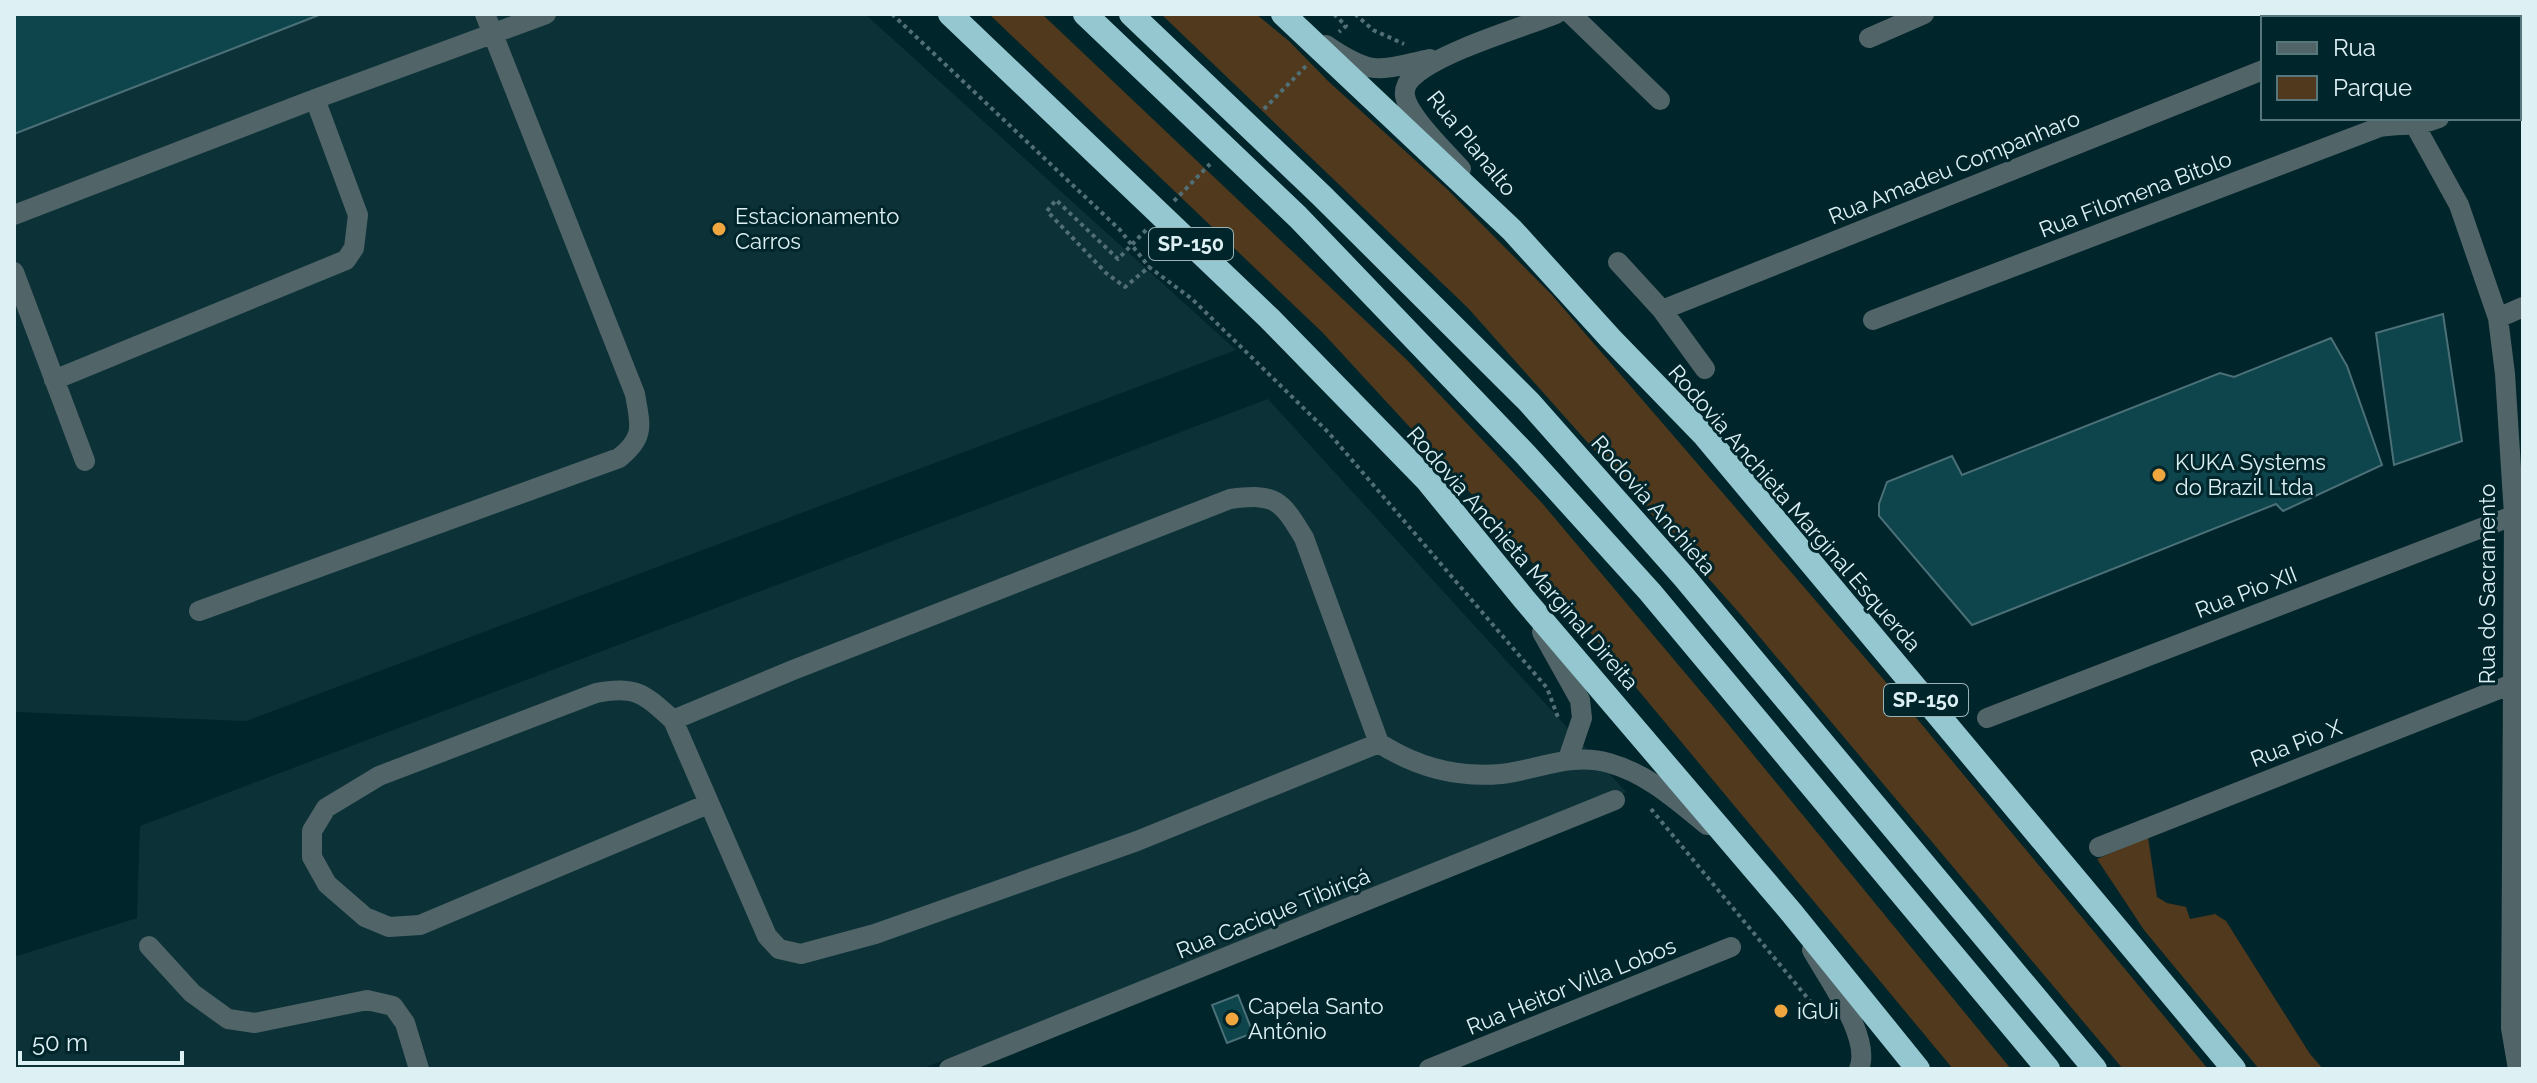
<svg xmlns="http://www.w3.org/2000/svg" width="2537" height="1083" font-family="Raleway,sans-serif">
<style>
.built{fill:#0c3238}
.green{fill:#50391c}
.building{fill:#0e444c;stroke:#4b7077;stroke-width:2}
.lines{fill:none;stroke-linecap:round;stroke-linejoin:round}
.path{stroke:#516f75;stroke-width:4;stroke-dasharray:4 4;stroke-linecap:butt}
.minor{stroke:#516569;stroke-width:20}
.highway{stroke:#94c7d0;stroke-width:24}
.poi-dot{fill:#f0a63f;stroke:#00252b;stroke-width:3}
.labels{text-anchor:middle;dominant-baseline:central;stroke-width:6;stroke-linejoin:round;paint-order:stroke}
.shield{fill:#00252b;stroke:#9bb4b8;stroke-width:2}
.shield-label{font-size:20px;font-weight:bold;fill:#ddf1f5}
.street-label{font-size:22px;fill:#ddf1f5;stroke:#00252b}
.poi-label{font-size:22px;fill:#ddf1f5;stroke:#00252b;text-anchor:start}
</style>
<rect width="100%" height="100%" fill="#00252b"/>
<path class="built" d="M14,14H865L1236,350L246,721L14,712Z
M1268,399L1626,792L921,1069H14V957L137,918L140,826Z"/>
<path class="green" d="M989,14H1042L1407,360L1542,503L1724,719L2011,1069H1953L1511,537L1323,333Z
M1161,14H1256L1289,41L1328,81L1448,190L1552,295L1904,703L2208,1069H2123L1742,616L1468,308Z
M2148,837L2157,897L2167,903L2186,907L2190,919L2215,914L2226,921L2310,1054L2323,1069H2259L2144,930L2097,859Z"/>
<path class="building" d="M14,14H319V15L14,134Z
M2443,314L2462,441L2394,465L2376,333Z
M2331,338L2347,366L2382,465L2283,511L2276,504L1972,625L1879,516V504L1887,482L1952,456L1962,475L2220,373L2234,377Z
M1238,995L1253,1033L1227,1043L1212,1005Z"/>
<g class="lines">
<path class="path" d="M892,14L1120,230L1149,267
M1334,14L1346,26L1339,32
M1355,14L1373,30L1404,44
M1264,109L1308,64
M1174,201L1210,164
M1146,230L1118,259L1056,200L1047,211L1106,273L1125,287L1149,267L1192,299L1328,432L1547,688L1559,720
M1651,809L1829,1024"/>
<path class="minor" d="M1571,14L1660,100
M2326,14L2330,18
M1869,38L1924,14
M1326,45C1373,77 1378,70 1430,59
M2519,86L2523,85
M2411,118L2459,205L2498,318L2505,374L2514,515L2511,1028L2518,1069
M1461,169C1447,153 1409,117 1405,96C1404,88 1408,80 1415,75C1445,50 1518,29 1556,14
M14,215L315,99L546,14
M1618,262L1662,310L1705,369
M14,272L85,461
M1662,310L2263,70
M2498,318L2523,307
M1873,320L2380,127C2405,123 2414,128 2439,118
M54,380L346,260L354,248L358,215L315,99
M199,611L619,458C646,437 640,424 635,394L485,14
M1542,632L1580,700L1582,718L1568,759
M1987,718L2523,512
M673,720L793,670L1230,499C1276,493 1281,500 1304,538L1379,743C1416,767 1456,778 1501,774C1537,770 1572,752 1609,763C1648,774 1676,800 1707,825
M708,804L420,925L389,927L365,917L327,884L312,857V831L326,808L379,776L596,693C636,685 644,694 673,720L767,936L779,949L801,954L875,934L1137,841L1379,743
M2099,847L2512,684
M149,946L192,993L228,1019L255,1023L367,1000L393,1006L405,1023L419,1069
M1812,950C1828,979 1872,1038 1859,1069
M949,1069L1615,800
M1429,1069L1731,947"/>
<path class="highway" d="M950,14L1269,318L1426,479L1524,599L1791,912L1918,1069
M1085,14L1298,217L1526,455L1650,592L2048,1069
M1131,14L1321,195L1529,402L1684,577L2095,1069
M1283,14L1512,230L1610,338L1705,436L2234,1069"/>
</g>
<g class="poi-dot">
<circle cx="719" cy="229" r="8"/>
<circle cx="2159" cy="475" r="8"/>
<circle cx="1781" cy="1011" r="8"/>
<circle cx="1232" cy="1019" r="8"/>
</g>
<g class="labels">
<g class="shield">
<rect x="1149" y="228" width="84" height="32" rx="6"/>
<rect x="1884" y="684" width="84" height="32" rx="6"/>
</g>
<g class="shield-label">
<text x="1191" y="244">SP-150</text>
<text x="1926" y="700">SP-150</text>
</g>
<g class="street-label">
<text transform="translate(1472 143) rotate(51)">Rua Planalto</text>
<text transform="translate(1954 167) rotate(-22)">Rua Amadeu Companharo</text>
<text transform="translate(2135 194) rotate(-21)">Rua Filomena Bitolo</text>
<text transform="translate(1654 505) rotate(49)">Rodovia Anchieta</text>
<text transform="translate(1795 508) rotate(49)">Rodovia Anchieta Marginal Esquerda</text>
<text transform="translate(1523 558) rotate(49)">Rodovia Anchieta Marginal Direita</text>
<text transform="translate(2487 584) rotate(-90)">Rua do Sacramento</text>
<text transform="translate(2246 592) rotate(-21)">Rua Pio XII</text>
<text transform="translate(2296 743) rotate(-21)">Rua Pio X</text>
<text transform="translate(1273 913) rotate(-22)">Rua Cacique Tibiriçá</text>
<text transform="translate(1571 986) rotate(-22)">Rua Heitor Villa Lobos</text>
</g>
<g class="poi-label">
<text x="735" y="216">Estacionamento<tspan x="735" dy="25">Carros</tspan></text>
<text x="2175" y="462">KUKA Systems<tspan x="2175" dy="25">do Brazil Ltda</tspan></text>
<text x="1248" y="1006">Capela Santo<tspan x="1248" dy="25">Antônio</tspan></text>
<text x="1797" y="1011">iGUi</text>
</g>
</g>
<rect width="2537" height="1083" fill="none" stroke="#ddf1f5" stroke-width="32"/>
<rect x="2261" y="16" width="260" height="104" fill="#00252b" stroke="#58777c" stroke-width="2"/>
<rect x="2277" y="42" width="40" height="12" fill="#516569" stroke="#58777c" stroke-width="2"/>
<text x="2333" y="56" font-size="24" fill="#ddf1f5">Rua</text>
<rect x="2277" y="76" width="40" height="24" fill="#50391c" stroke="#58777c" stroke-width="2"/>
<text x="2333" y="96" font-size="24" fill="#ddf1f5">Parque</text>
<path d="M20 1051v12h162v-12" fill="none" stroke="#ddf1f5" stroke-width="4"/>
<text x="32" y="1051" font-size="24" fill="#ddf1f5" stroke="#00252b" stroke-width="6" paint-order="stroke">50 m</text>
</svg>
